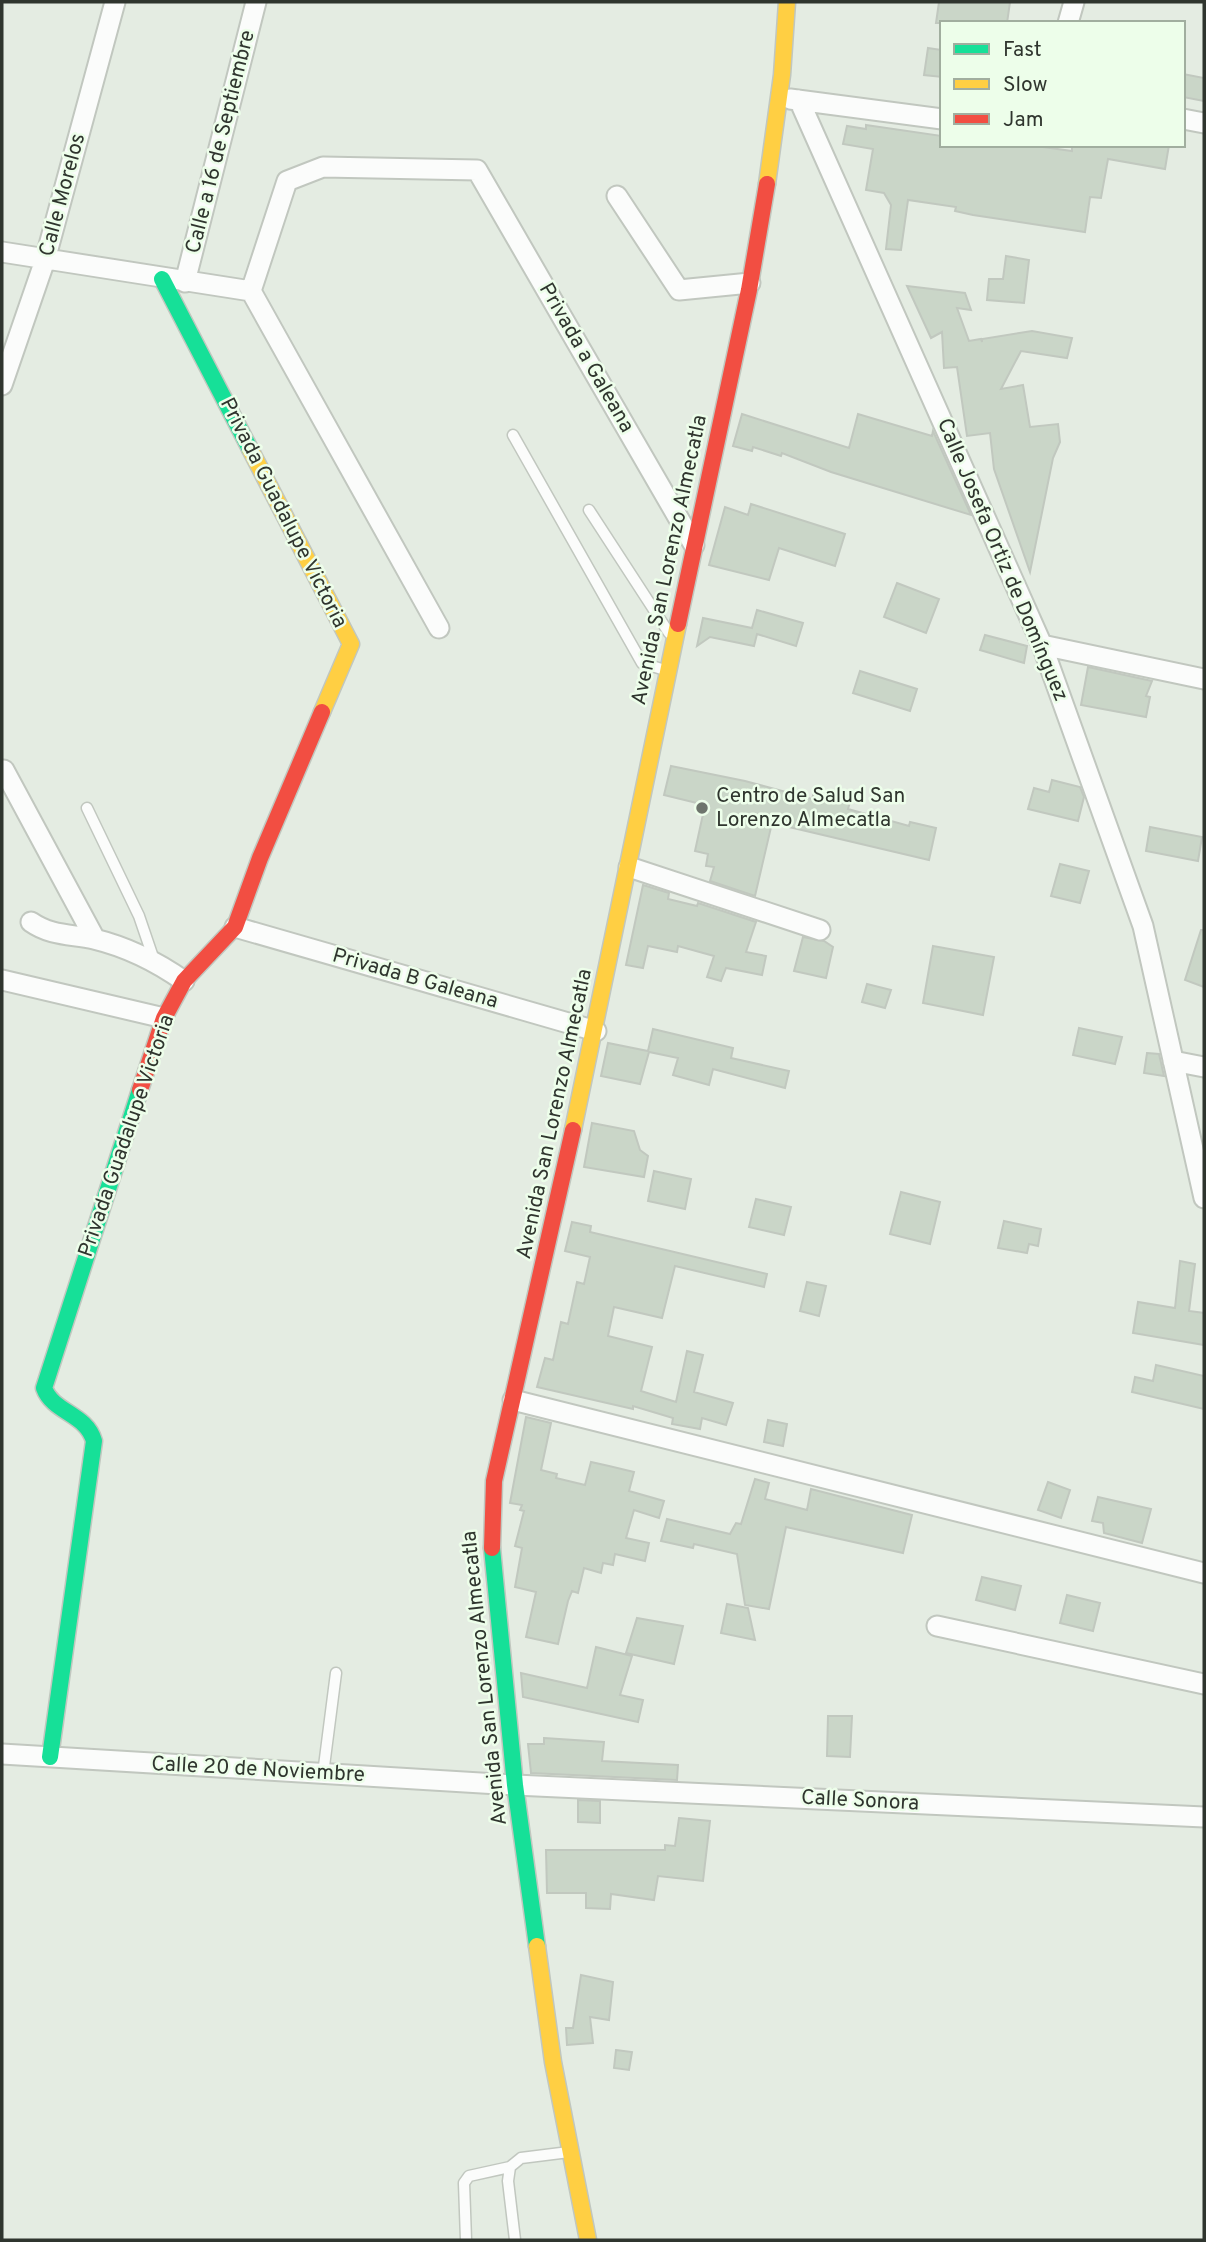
<svg xmlns="http://www.w3.org/2000/svg" width="1206" height="2242" font-family="Overpass,sans-serif">
<style>
.building{fill:#cad6c8;stroke:#c1c8bf;stroke-width:2}
.lines{fill:none;stroke-linecap:round;stroke-linejoin:round}
.lane-casing{stroke:#c1c7bf;stroke-width:13}
.street-casing{stroke:#c1c7bf;stroke-width:23}
.fast-casing{stroke:#c1c7bf;stroke-width:19}
.slow-casing{stroke:#c1c7bf;stroke-width:19}
.jam-casing{stroke:#c1c7bf;stroke-width:19}
.lane{stroke:#fbfcfb;stroke-width:10}
.street{stroke:#fbfcfb;stroke-width:19}
.fast{stroke:#16e098;stroke-width:16}
.slow{stroke:#ffcf43;stroke-width:16}
.jam{stroke:#f24e42;stroke-width:16}
.poi-dot{fill:#6e756d;stroke:#edfeea;stroke-width:2.5}
.labels{text-anchor:middle;dominant-baseline:central;stroke-width:5;stroke-linejoin:round;paint-order:stroke}
.street-label{font-size:21px;fill:#2f352e;stroke:#edfeea}
.poi-label{font-size:21px;fill:#2f352e;stroke:#edfeea;text-anchor:start}
</style>
<rect width="100%" height="100%" fill="#e4ece2"/>
<path class="building" d="M939,2H1010L1007,23H936Z
M928,48L942,50V77L924,75Z
M1183,74L1204,78V101L1183,97Z
M866,125L942,136V145H1029L1072,151V145H1169L1165,169L1108,159L1101,198L1090,197L1085,232L973,215L955,211L956,207L908,200L901,250L886,249L891,205L884,193L866,190L873,149L843,144L847,126L866,129Z
M1006,256L1029,260L1024,303L987,300L989,279H1003Z
M907,286L965,293L971,310L957,308L969,341L981,339L982,342V339L1032,331L1072,338L1067,358L1021,351L1001,389L1023,385L1030,427L1058,424L1060,442L1053,458L1030,572L994,469L990,433L967,436L957,367L944,368L942,332L931,338Z
M742,414L849,448L858,414L932,436L933,431L971,515L831,472L782,453L781,456L753,447L752,451L733,446Z
M751,504L845,534L835,566L779,548L769,580L709,565L725,507L748,515Z
M897,583L939,599L926,633L884,617Z
M757,610L803,623L796,646L757,634L754,646L710,637L697,646L703,618L752,628Z
M985,635L1027,646L1024,663L980,650Z
M1088,667L1152,681L1146,696L1150,697L1146,717L1081,705Z
M860,671L917,689L910,711L853,693Z
M671,766L745,781L812,799L814,792L850,802L848,809L909,826L910,822L936,828L929,860L772,823L755,896L710,881L714,867L706,866L708,854L695,851L705,805L664,795Z
M1052,780L1080,787L1084,797L1078,821L1028,809L1034,788L1049,792Z
M1150,827L1202,837L1198,861L1146,851Z
M1060,864L1089,871L1080,903L1051,896Z
M643,885L669,893L668,899L697,906L698,903L756,922L746,952L766,956L762,975L726,968L721,981L707,977L714,956L678,946L677,952L648,946L643,968L626,965Z
M1201,930H1204V987L1185,980Z
M803,937L824,941L833,947L826,978L794,971Z
M933,946L994,957L983,1015L923,1003Z
M867,984L891,990L885,1008L862,1002Z
M1079,1028L1122,1037L1115,1064L1073,1055Z
M653,1029L733,1048L731,1058L789,1071L785,1088L713,1069L709,1085L673,1075L678,1058L649,1052L640,1084L601,1076L608,1043L648,1051Z
M1147,1053L1159,1054L1164,1076L1144,1073Z
M592,1123L634,1131L640,1150L648,1156L644,1177L584,1167Z
M654,1171L691,1179L685,1209L648,1201Z
M901,1192L940,1202L930,1244L890,1234Z
M756,1199L791,1207L784,1235L749,1227Z
M1004,1221L1041,1229L1038,1246L1029,1244L1027,1253L998,1248Z
M572,1222L591,1226L590,1232L767,1274L764,1287L675,1266L662,1318L614,1307L608,1336L652,1347L641,1391L676,1402L687,1351L703,1355L694,1392L733,1403L726,1425L702,1418L700,1429L672,1424L673,1418L633,1406V1409L537,1387L545,1358L553,1360L561,1322L568,1324L577,1282L584,1284L590,1257L565,1251Z
M1180,1261L1195,1264L1189,1311L1204,1313V1345L1133,1333L1138,1302L1175,1308Z
M807,1282L826,1286L819,1316L800,1311Z
M1156,1365L1204,1376V1409L1132,1392L1135,1377L1153,1381Z
M526,1417L551,1423L541,1470L557,1474L556,1478L585,1485L591,1462L609,1466L634,1472L629,1491L664,1501L659,1518L634,1510L626,1538L649,1543L645,1561L615,1554L613,1565L603,1563L601,1573L584,1568L578,1593L572,1591L568,1601L558,1644L526,1637L536,1592L515,1587L522,1548L515,1546L524,1511L520,1510L522,1505L510,1503Z
M768,1420L787,1424L783,1446L764,1442Z
M755,1479L769,1483L765,1499L807,1510L811,1489L912,1515L903,1553L786,1527L769,1609L745,1605L737,1554L694,1544L693,1548L661,1541L667,1519L730,1534L736,1523L741,1524Z
M1048,1482L1070,1490L1061,1518L1038,1510Z
M1098,1497L1151,1509L1142,1543L1104,1533L1103,1523L1092,1521Z
M982,1577L1021,1586L1015,1610L976,1600Z
M1067,1595L1100,1603L1093,1631L1060,1623Z
M727,1604L748,1608L755,1640L721,1633Z
M637,1618L683,1626L674,1664L626,1653Z
M596,1647L632,1656L620,1695L643,1700L638,1722L523,1697L521,1673L587,1688Z
M828,1716H852L850,1757L827,1756Z
M544,1738L604,1742L602,1761L678,1765L677,1780L531,1773L528,1744H544Z
M578,1800L600,1801V1823L578,1822Z
M679,1818L710,1821L703,1881L658,1876L654,1900L611,1894L610,1909L586,1908V1893H547L546,1850H665V1845L675,1846Z
M581,1975L613,1982L609,2020L590,2017L593,2043L567,2045L566,2028H573Z
M616,2050L632,2052L629,2070L614,2068Z"/>
<g class="lines">
<defs>
<path id="lane" d="M513,435L642,663L665,670
M589,510L669,633
M87,808L139,916L154,960
M323,1774L336,1673
M466,2240L464,2183L469,2176L510,2167
M515,2240L508,2181L510,2167L521,2158L569,2152"/>
<path id="street" d="M1068,23L1074,2
M790,99L942,119
M799,100L1042,645L1143,926L1204,1198
M1183,119L1204,123
M617,196L679,290L750,283
M2,252L251,291
M185,282L256,2
M251,291L287,181L323,167L477,170L694,545
M251,291L439,628
M2,385L45,260L115,2
M1042,645L1204,679
M4,770L95,939
M629,867L820,930
M31,922C51,936 71,934 94,939C127,947 157,962 184,981
M235,927L596,1031
M2,980L164,1018
M1173,1061L1204,1067
M513,1400L1204,1573
M937,1626L1204,1684
M2,1754L515,1785L1204,1817"/>
<path id="fast" d="M162,279L250,449
M492,1548L515,1785L537,1946
M50,1757L94,1441C86,1413 53,1413 44,1388L140,1090"/>
<path id="slow" d="M767,184L782,75L787,2
M250,449L351,644L322,712
M573,1130L678,624
M537,1946L553,2062L588,2240"/>
<path id="jam" d="M678,624L749,290L767,184
M140,1090L164,1018L184,981L235,927L260,858L322,712
M492,1548L494,1481L573,1130"/>
</defs>
<use href="#lane" class="lane-casing"/>
<use href="#street" class="street-casing"/>
<use href="#fast" class="fast-casing"/>
<use href="#slow" class="slow-casing"/>
<use href="#jam" class="jam-casing"/>
<use href="#lane" class="lane"/>
<use href="#street" class="street"/>
<use href="#fast" class="fast"/>
<use href="#slow" class="slow"/>
<use href="#jam" class="jam"/>
</g>
<circle class="poi-dot" cx="702" cy="808" r="7"/>
<g class="labels">
<g class="street-label">
<text transform="translate(221 142) rotate(-76)">Calle a 16 de Septiembre</text>
<text transform="translate(63 195) rotate(-75)">Calle Morelos</text>
<text transform="translate(586 358) rotate(60)">Privada a Galeana</text>
<text transform="translate(283 513) rotate(63)">Privada Guadalupe Victoria</text>
<text transform="translate(670 560) rotate(-78)">Avenida San Lorenzo Almecatla</text>
<text transform="translate(1002 560) rotate(67)">Calle Josefa Ortiz de Domínguez</text>
<text transform="translate(415 979) rotate(16)">Privada B Galeana</text>
<text transform="translate(555 1114) rotate(-78)">Avenida San Lorenzo Almecatla</text>
<text transform="translate(127 1136) rotate(-71)">Privada Guadalupe Victoria</text>
<text transform="translate(485 1678) rotate(-96)">Avenida San Lorenzo Almecatla</text>
<text transform="translate(258 1770) rotate(3)">Calle 20 de Noviembre</text>
<text transform="translate(860 1801) rotate(3)">Calle Sonora</text>
</g>
<g class="poi-label">
<text x="716" y="796">Centro de Salud San<tspan x="716" dy="24">Lorenzo Almecatla</tspan></text>
</g>
</g>
<rect width="1206" height="2242" fill="none" stroke="#2f352e" stroke-width="7"/>
<rect x="940" y="21" width="245" height="126" fill="#edfeea" stroke="#a1ae9f" stroke-width="2"/>
<rect x="954" y="44" width="35" height="10" fill="#16e098" stroke="#a1ae9f" stroke-width="2"/>
<text x="1003" y="56" font-size="21" fill="#2f352e">Fast</text>
<rect x="954" y="79" width="35" height="10" fill="#ffcf43" stroke="#a1ae9f" stroke-width="2"/>
<text x="1003" y="91" font-size="21" fill="#2f352e">Slow</text>
<rect x="954" y="114" width="35" height="10" fill="#f24e42" stroke="#a1ae9f" stroke-width="2"/>
<text x="1003" y="126" font-size="21" fill="#2f352e">Jam</text>
</svg>
